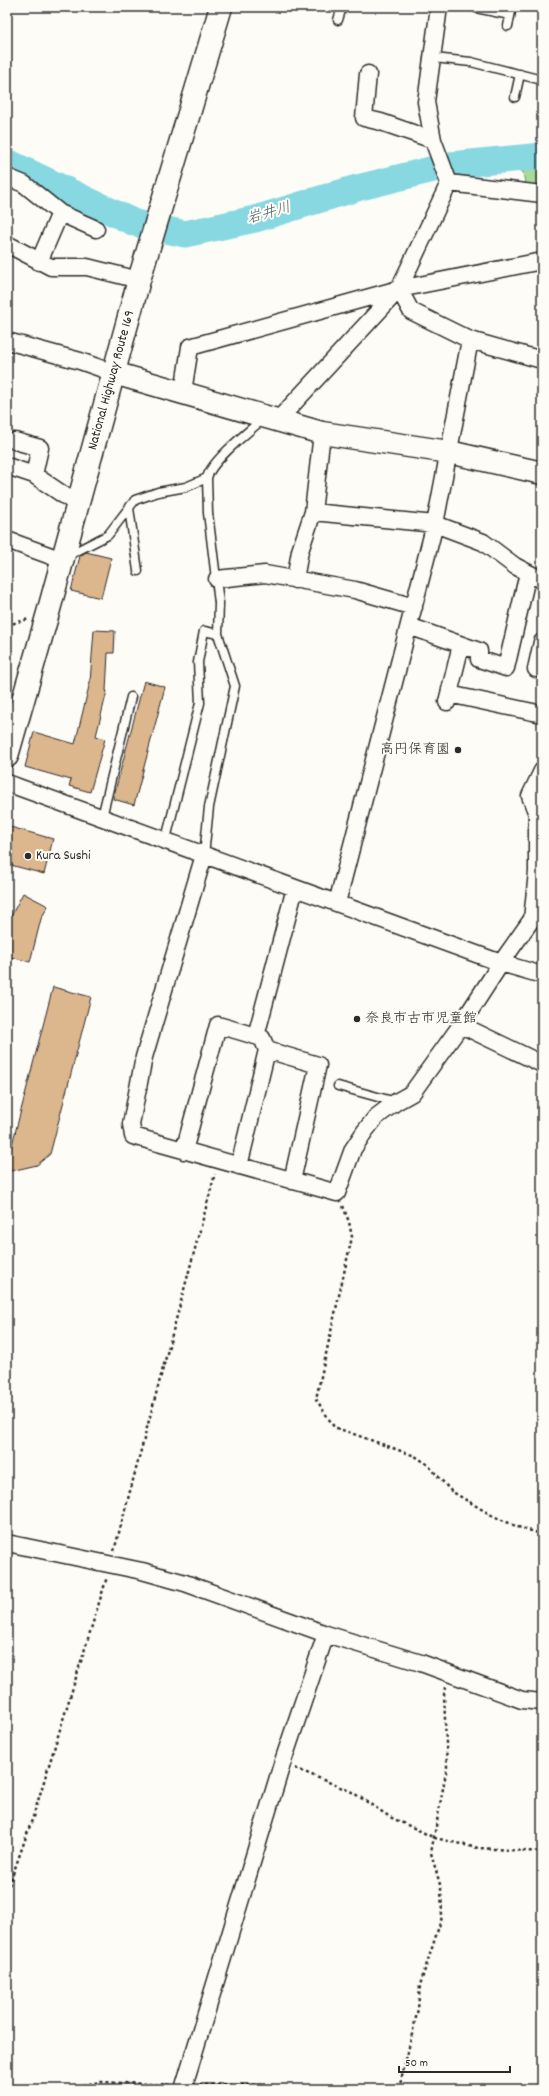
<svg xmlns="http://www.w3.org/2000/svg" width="549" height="2096" font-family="Dekko,'Klee One',sans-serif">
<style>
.green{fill:#a9da9b;stroke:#6a8263}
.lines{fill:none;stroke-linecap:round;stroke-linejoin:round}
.river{stroke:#87d8e1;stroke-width:27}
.building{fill:#dcb68d;stroke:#2b2b2b}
.lane-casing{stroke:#2b2b2b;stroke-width:11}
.street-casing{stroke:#2b2b2b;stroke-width:19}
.secondary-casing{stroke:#2b2b2b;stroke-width:25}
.highway-casing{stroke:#2b2b2b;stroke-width:25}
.path{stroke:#2b2b2b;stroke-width:2.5;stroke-dasharray:3 3;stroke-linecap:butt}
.lane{stroke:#fdfcf7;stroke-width:8}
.street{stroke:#fdfcf7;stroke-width:16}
.secondary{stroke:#fdfcf7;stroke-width:22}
.highway{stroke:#fdfcf7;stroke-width:22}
.poi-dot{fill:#2b2b2b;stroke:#fdfcf7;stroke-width:1.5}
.labels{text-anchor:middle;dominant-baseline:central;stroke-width:4;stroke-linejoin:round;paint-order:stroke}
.street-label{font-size:14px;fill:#2b2b2b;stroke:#fdfcf7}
.poi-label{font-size:14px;fill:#2b2b2b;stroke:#fdfcf7;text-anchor:start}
.water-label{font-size:15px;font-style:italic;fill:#475f62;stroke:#fdfcf7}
</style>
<rect width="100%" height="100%" fill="#fdfcf7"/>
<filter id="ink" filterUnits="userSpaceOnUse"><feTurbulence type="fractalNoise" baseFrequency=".025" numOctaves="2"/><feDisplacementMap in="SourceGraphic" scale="8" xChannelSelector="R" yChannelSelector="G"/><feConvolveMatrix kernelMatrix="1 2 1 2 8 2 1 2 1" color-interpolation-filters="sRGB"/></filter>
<g filter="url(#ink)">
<path class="green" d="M542,164V189L526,186L521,165Z"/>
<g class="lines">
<path class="river" d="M7,162L135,223L185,234L255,219L357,188L450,165L542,156"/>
</g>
<path class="building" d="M86,552L111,558L101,598L71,591L80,556Z
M94,630L115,631L114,653H108L106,691H107L96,736L105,739L90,792L69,786L71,780L25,767L34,732L75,744L90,682Z
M144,681L165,687L134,805L113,799Z
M7,826L53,839L44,874L7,864Z
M23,893L48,906L41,919L30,962L7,956V917L10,918Z
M53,987L91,997L50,1154L37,1165L7,1172V1164Z"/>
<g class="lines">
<defs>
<path id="lane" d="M476,8L510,15
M338,20L342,7
M508,26L512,7
M434,58L471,62L542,80
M515,97L520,74
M129,508L138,571
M67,556L108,535L135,500L158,492L186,487L207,478C211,461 249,431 263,419
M102,817L131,697
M166,839L200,703L198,662L204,631L218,634
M204,855L209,807L235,686L218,634L219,603L208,513L207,478
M338,1086L396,1102"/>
<path id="street" d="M439,7L426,102L433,140L449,183
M368,74L364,118L381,122L433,140
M7,177L24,184L60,213L39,262
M449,183L542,194
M60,213L96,229
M7,244L51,267H87L139,280
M399,289L411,311L470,340L542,360
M7,341L80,361L114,373
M183,392L190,347L399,289L542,261
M279,419L399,289L449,183
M15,441L40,448L34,475
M7,466L34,475L77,504
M313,512L435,524L483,542L515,566L542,580
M7,540L62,560
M217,579L265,574L355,590L414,607
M295,580L300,551L313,512L322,433
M409,626L479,651V659L506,668L528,573
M536,669L542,642
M449,694L542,714
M447,702L461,645
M542,771L530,796L537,814V872L532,919L501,963L542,975
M7,783L501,963L461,1025L542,1064
M204,855L144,1057L131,1124L133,1136L337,1193L353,1149L365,1131L376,1117L396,1102L412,1093L461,1025
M337,903L435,524L470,340
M256,1036L295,888
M184,1151L218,1025L262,1038L267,1050L318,1065L292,1181
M239,1166L267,1050
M7,1543L142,1571L185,1583L326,1634L421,1663L522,1700L542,1702
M183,2089L282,1764L326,1634"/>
<path id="secondary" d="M114,373L322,433L449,452L542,473"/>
<g id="highway">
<path id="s1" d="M7,756L48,613L139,280L221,7"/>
</g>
</defs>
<use href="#lane" class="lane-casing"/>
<use href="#street" class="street-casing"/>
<use href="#secondary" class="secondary-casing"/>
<use href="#highway" class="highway-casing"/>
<path class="path" d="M7,625L29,619
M343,1206L349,1222L352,1237L316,1399L334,1427L415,1456L427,1464L451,1491L493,1516L518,1527L542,1534
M114,1551L215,1174
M295,1768L352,1792L390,1817L435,1838L478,1848L542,1852
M7,1891L33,1817L107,1577
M199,2085H266L304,2089
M59,2089L101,2082L170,2085
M399,2089L418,2009L420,1985L442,1917L441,1888L431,1853L447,1767L444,1695L445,1687"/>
<use href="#lane" class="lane"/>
<use href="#street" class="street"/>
<use href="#secondary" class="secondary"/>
<use href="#highway" class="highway"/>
</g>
</g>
<g class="poi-dot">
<circle cx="458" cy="750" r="4"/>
<circle cx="28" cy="856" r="4"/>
<circle cx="357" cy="1019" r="4"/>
</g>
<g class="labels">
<g class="street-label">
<text stroke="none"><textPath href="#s1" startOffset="390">National Highway Route 169</textPath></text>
</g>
<g class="poi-label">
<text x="450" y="750" text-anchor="end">高円保育園</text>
<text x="36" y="856">Kura Sushi</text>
<text x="365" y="1019">奈良市古市児童館</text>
</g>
<g class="water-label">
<text transform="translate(269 214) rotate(-16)">岩井川</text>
</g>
</g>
<rect width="549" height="2096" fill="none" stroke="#fdfcf7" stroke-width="24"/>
<rect x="12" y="12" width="525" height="2072" fill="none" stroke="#2b2b2b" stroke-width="1.5" filter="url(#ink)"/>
<path d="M399 2066v6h111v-6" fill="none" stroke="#2b2b2b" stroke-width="2"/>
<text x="405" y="2066" font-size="12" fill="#2b2b2b" stroke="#fdfcf7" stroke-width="3" paint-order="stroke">50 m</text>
</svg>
